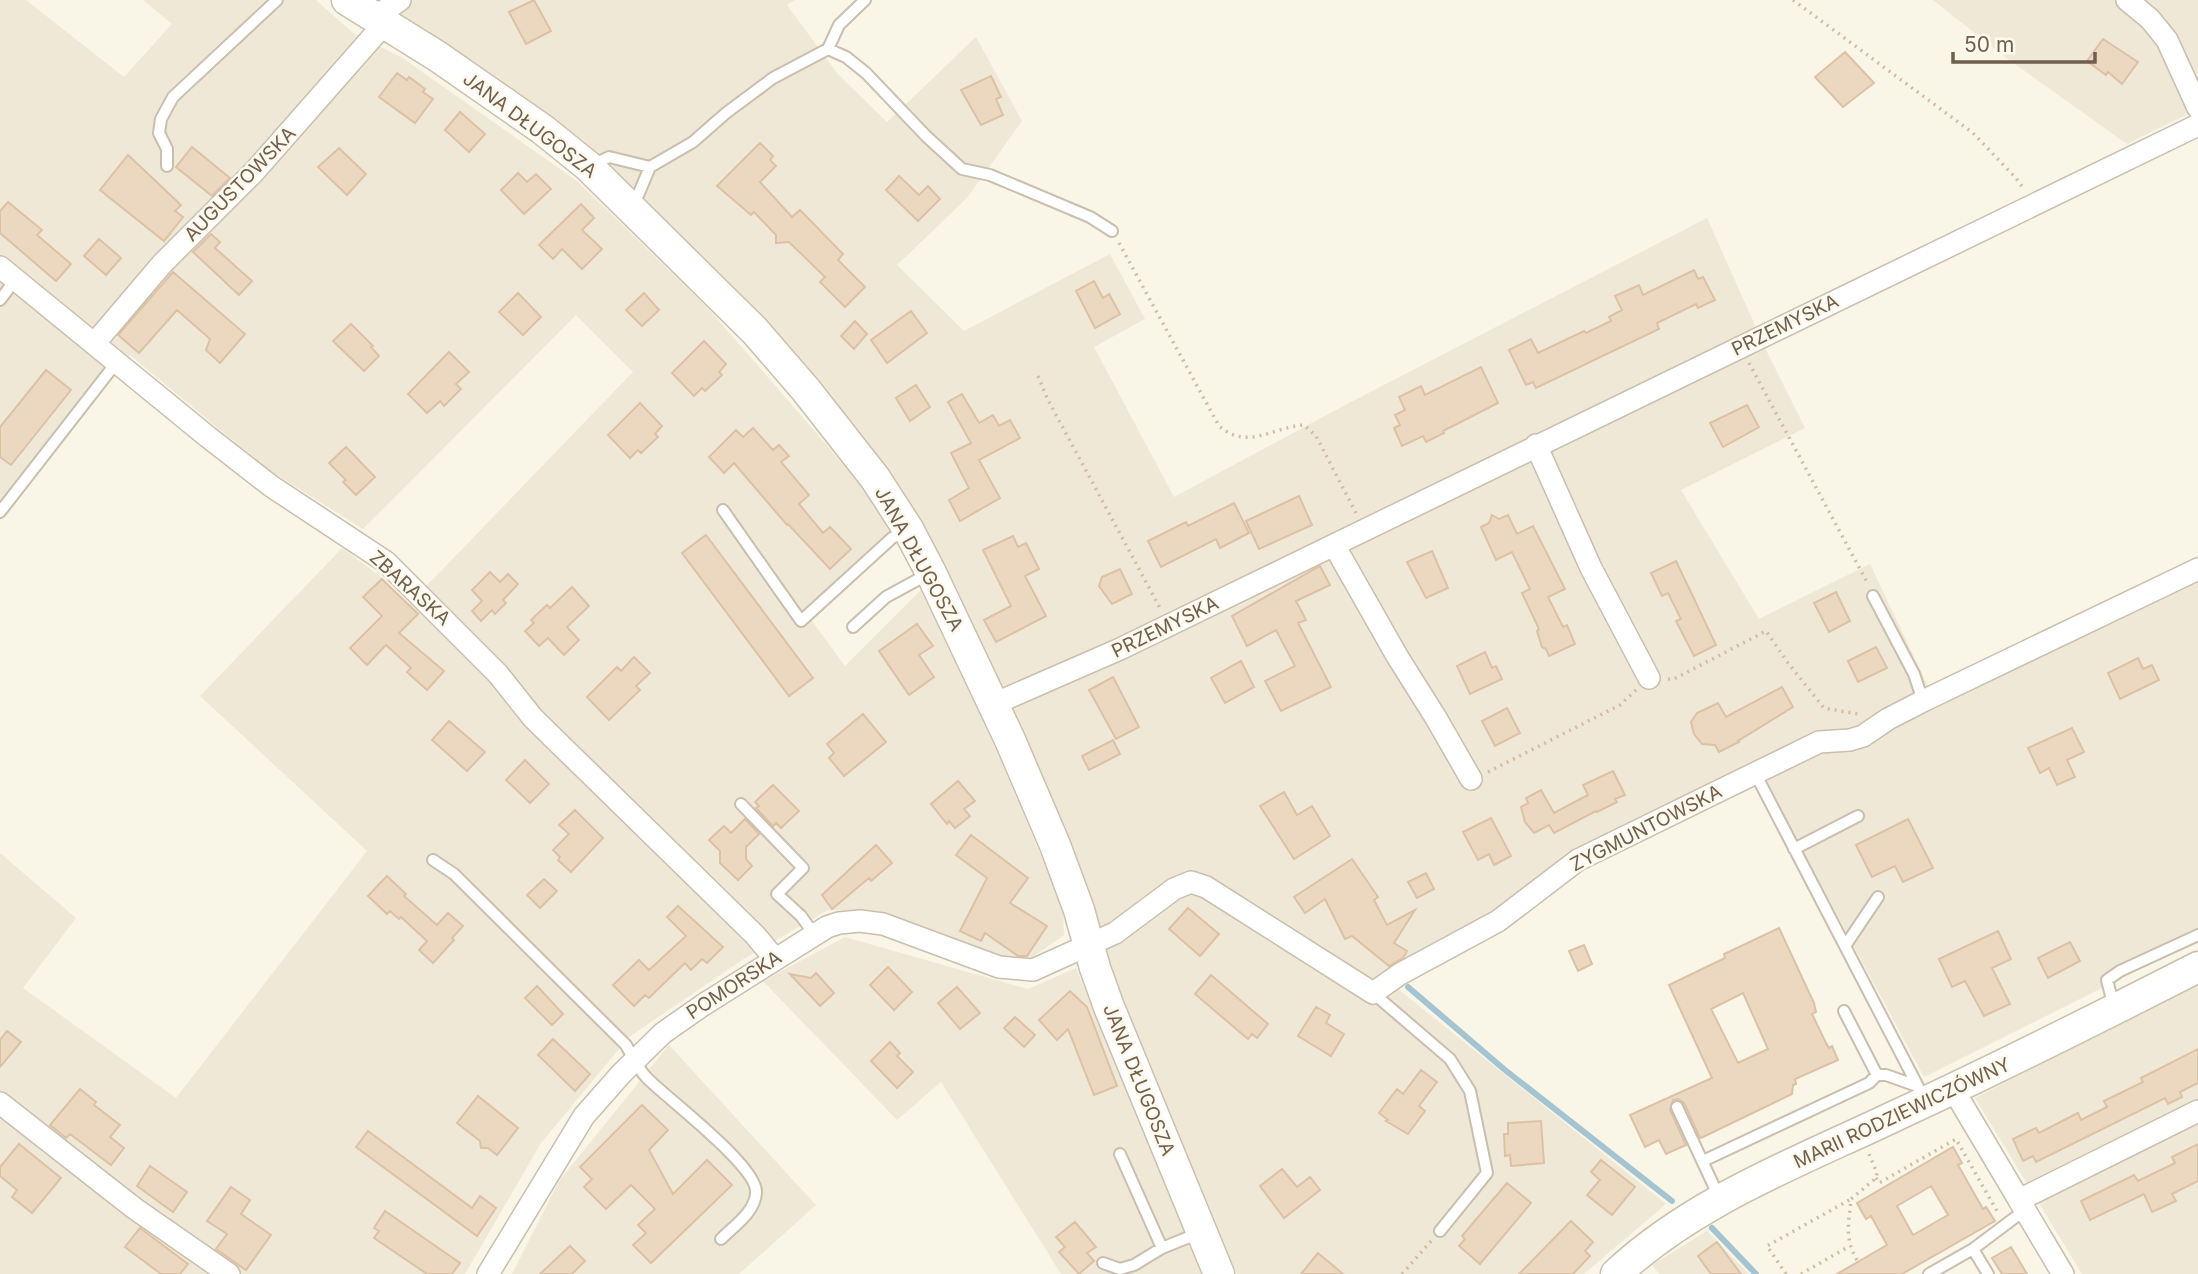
<svg xmlns="http://www.w3.org/2000/svg" width="2198" height="1274" font-family="Inter,sans-serif">
<style>
.residential{fill:#f0e8d6}
.lines{fill:none;stroke-linecap:round;stroke-linejoin:round}
.stream{stroke:#a5c4d1;stroke-width:6}
.building{fill:#ecd8c1;stroke:#dcc1a4;stroke-width:2;fill-rule:evenodd}
.lane-casing{stroke:#cabeae;stroke-width:14}
.street-casing{stroke:#cabeae;stroke-width:24}
.secondary-casing{stroke:#ccbfac;stroke-width:33}
.path{stroke:#d0bca5;stroke-width:3.5;stroke-dasharray:2 5;stroke-linecap:butt}
.lane{stroke:#fff;stroke-width:10}
.street{stroke:#fff;stroke-width:21}
.secondary{stroke:#fff;stroke-width:30}
.labels{text-anchor:middle;dominant-baseline:central;stroke-width:5;stroke-linejoin:round;paint-order:stroke}
.street-label{font-size:19px;fill:#705f4e;stroke:#fdf9ec}
</style>
<rect width="100%" height="100%" fill="#f9f5e7"/>
<path class="residential" d="M0,0H26L124,77L172,24L143,0H316L353,33L401,57L577,181L707,307L856,479L892,531L804,610L845,666L921,590L990,735L1063,908L1064,935L1027,961L990,953L879,911L828,910L742,960L629,1037L541,1143L465,1274H0V853L76,918L23,988L176,1098L367,851L200,696L342,548L381,577L409,604L633,372L576,315L363,529L266,468L130,355L0,521Z
M366,0H795L787,5L837,73L887,122L976,37L1022,121L967,198L897,265L964,331L1110,254L1145,319L1094,347L1174,497L1349,403L1707,218L1767,352L1805,428L1681,490L1759,619L1870,564L1932,695L2198,577V940L1924,1077L1761,773L1383,977L1666,1204L1584,1274H1237L1126,1009L1082,879L1015,718L753,315Z
M1933,0H2198V109L2127,144L2005,57Z
M845,937L1028,989L1076,968L1202,1274H1061L941,1082L897,1120L763,981Z
M2198,984V1274H2082L1975,1098Z
M669,1045L816,1205L739,1274H512L559,1181Z
M1707,1231L1749,1274H1659L1652,1265Z"/>
<g class="lines">
<path class="stream" d="M1408,987L1505,1070L1672,1201
M1712,1228L1756,1274"/>
</g>
<path class="building" d="M534,0L551,31L526,44L509,12Z
M2103,39L2138,62L2122,84L2108,72L2106,75L2087,61Z
M1845,52L1874,83L1843,107L1815,77Z
M397,73L407,80L409,77L425,89L423,92L433,99L415,123L379,97Z
M991,76L1001,97L996,99L1003,115L981,125L961,90Z
M460,112L485,134L469,152L445,130Z
M760,143L773,156L770,160L776,166L760,182L792,217L800,210L843,254L838,260L865,287L845,307L820,282L825,277L789,242L776,243V235L754,212L751,215L717,186Z
M192,147L230,178L212,196L176,167Z
M339,148L366,174L347,195L318,167Z
M128,155L181,205L175,211L183,217L164,241L100,190Z
M518,173L527,182L536,174L551,189L524,214L501,190Z
M899,176L919,195L928,186L940,199L918,221L886,190Z
M8,202L42,230L37,235L71,264L56,281L0,233V211Z
M581,204L594,218L582,230L602,249L582,269L562,249L553,259L539,245Z
M211,234L220,242L215,248L252,281L239,295L193,252Z
M99,239L121,258L106,275L84,256Z
M1694,270L1698,279L1703,277L1715,300L1698,308L1696,304L1657,323L1659,329L1536,388L1533,382L1526,385L1509,350L1531,339L1538,353L1584,331L1586,333L1611,321L1609,317L1622,310L1615,296L1639,285L1643,295Z
M173,272L245,334L220,363L206,350L210,339L177,310L139,353L118,335Z
M1094,281L1103,298L1109,294L1120,314L1095,328L1076,291Z
M518,293L541,317L523,335L499,312Z
M644,293L659,310L642,326L626,310Z
M911,311L927,333L887,363L871,340Z
M855,321L867,334L854,349L841,336Z
M351,324L373,346L371,347L379,356L364,371L333,341Z
M704,341L726,364L719,372L722,375L705,391L702,388L694,396L672,373Z
M449,352L469,372L456,384L461,389L444,406L440,401L427,413L408,394Z
M1481,367L1498,403L1443,431L1444,433L1426,442L1423,436L1402,446L1394,428L1400,425L1395,415L1405,410L1399,397L1421,386L1425,395Z
M46,370L71,390L11,465L0,457V427Z
M916,385L930,407L910,421L896,398Z
M962,394L979,423L993,415L999,426L1010,420L1020,438L979,460L1000,498L960,521L949,500L969,488L951,453L971,443L948,402Z
M640,403L662,426L655,434L658,437L641,453L638,450L630,458L608,435Z
M1747,405L1759,427L1723,447L1710,423Z
M753,428L773,450L779,445L789,456L781,462L809,495L799,504L823,533L830,527L851,549L830,569L788,524L787,525L734,463L724,473L709,457L736,430L743,437Z
M346,447L375,477L356,495L343,482L346,480L329,463Z
M1299,496L1312,525L1259,549L1246,521Z
M1234,503L1249,533L1220,548L1216,539L1161,567L1148,541L1186,522L1188,526Z
M1492,515L1499,519L1508,515L1517,534L1533,526L1565,589L1548,597L1563,627L1567,625L1575,644L1549,656L1546,649L1542,647L1537,631L1539,629L1522,593L1530,589L1512,552L1496,560L1481,527L1489,523Z
M706,535L813,678L789,696L682,553Z
M1013,536L1018,547L1026,543L1039,569L1025,576L1046,616L996,642L984,620L1011,606L983,550Z
M1432,551L1448,588L1426,598L1407,562Z
M1676,561L1716,645L1694,656L1676,621L1681,619L1668,593L1662,596L1651,573Z
M1320,566L1330,585L1296,601L1306,620L1298,623L1331,687L1281,711L1265,681L1295,666L1276,630L1247,646L1232,616Z
M1120,569L1132,594L1112,604L1099,586L1102,577Z
M490,572L500,582L508,574L518,584L503,600L506,603L495,614L492,610L481,621L472,611L482,601L472,590Z
M382,579L418,614L399,633L444,671L427,690L407,672L411,668L386,645L367,665L350,648L382,616L363,597Z
M572,587L589,606L567,627L579,640L564,655L548,638L539,646L525,631L534,623L531,620L547,605L550,608Z
M1836,592L1850,621L1829,632L1814,603Z
M917,624L933,646L919,655L934,677L909,695L879,651Z
M1876,647L1887,668L1858,682L1848,661Z
M1485,652L1492,668L1496,666L1502,679L1470,694L1457,666Z
M634,657L650,673L636,686L640,690L609,720L587,697L617,667L621,671Z
M2138,658L2143,669L2152,665L2159,680L2120,699L2108,673Z
M1241,661L1254,687L1225,703L1211,678Z
M1113,677L1139,727L1116,739L1089,690Z
M1782,687L1793,707L1738,741L1739,742L1719,752L1715,745L1702,744L1694,734L1691,722L1697,713L1718,703L1726,717Z
M1507,708L1520,733L1495,746L1482,721Z
M863,714L886,742L844,776L829,758L834,753L827,744Z
M449,721L485,752L467,771L432,740Z
M2072,728L2084,752L2067,760L2075,777L2057,785L2049,768L2040,773L2028,748Z
M1113,740L1120,754L1089,770L1082,756Z
M525,760L549,784L530,803L506,780Z
M1613,771L1625,795L1615,799L1617,802L1597,812L1596,811L1554,833L1549,825L1534,833L1525,822L1521,807L1528,803L1526,798L1541,790L1554,813L1588,795L1583,785Z
M958,781L975,801L964,809L970,816L955,828L949,821L947,824L931,804Z
M773,785L799,811L781,828L776,823L773,826L756,808L759,806L755,802Z
M1284,792L1297,815L1312,806L1330,836L1294,859L1260,806Z
M575,810L603,838L571,872L558,860L560,857L553,850L569,834L559,825Z
M1491,818L1511,856L1494,865L1489,854L1478,860L1463,832Z
M745,819L759,834L746,847V859L752,866L738,880L720,863V851L709,840L724,826L731,833Z
M1908,819L1933,868L1903,882L1895,866L1872,877L1856,845Z
M971,835L1028,878L1010,903L1047,926L1027,956H1018L985,933L981,941L960,931L987,878L956,855Z
M876,845L892,863L871,881L869,878L832,909L822,895Z
M1352,859L1378,897L1374,900L1387,925L1415,910L1394,943L1407,951L1403,958L1389,966L1352,936L1345,939L1325,899L1305,913L1294,897Z
M1426,873L1434,889L1417,898L1408,882Z
M387,876L406,894L404,896L437,925L448,913L463,926L452,938L454,940L433,963L419,950L427,941L401,917L399,919L390,911L387,914L368,896Z
M544,879L557,891L540,908L527,895Z
M678,906L723,947L707,963L702,959L691,970L685,963L649,998L645,995L634,1006L613,985L639,960L649,970L686,936L667,917Z
M1188,908L1219,934L1200,956L1169,929Z
M1779,928L1814,1003L1816,1012L1812,1014L1826,1043L1829,1048L1832,1046L1838,1060L1795,1079L1796,1084L1793,1085L1792,1094L1703,1137L1700,1138L1684,1103L1678,1099L1673,1100L1670,1110L1686,1145L1666,1154L1659,1140L1645,1147L1630,1115L1712,1078L1669,985L1725,958L1724,954ZM1743,993L1768,1049L1738,1063L1711,1009Z
M1998,931L2011,959L1992,968L2010,1004L1984,1016L1965,981L1952,987L1939,959Z
M2070,942L2080,961L2048,978L2038,958Z
M1584,945L1592,964L1578,971L1569,951Z
M888,967L912,992L894,1010L870,985Z
M816,973L834,993L820,1006L790,974L811,978Z
M1211,975L1268,1024L1257,1038L1252,1034L1248,1039L1195,994Z
M537,986L563,1014L552,1025L525,998Z
M957,987L980,1013L960,1029L938,1003Z
M1070,991L1087,1007L1117,1086L1094,1095L1068,1029L1057,1040L1039,1020Z
M1316,1007L1330,1015L1326,1023L1344,1034L1331,1056L1298,1036Z
M1015,1017L1035,1035L1024,1047L1004,1028Z
M7,1031L21,1042L0,1067V1040Z
M553,1039L590,1074L575,1091L538,1055Z
M890,1042L900,1053L897,1056L913,1072L897,1088L871,1061Z
M2198,1049V1083L2180,1092L2182,1097L2168,1104L2165,1098L2036,1162L2033,1156L2023,1161L2013,1139L2036,1128L2039,1133L2078,1113L2081,1120L2107,1107L2104,1101L2143,1082L2141,1078Z
M1421,1070L1437,1082L1419,1106L1425,1111L1408,1134L1386,1121L1388,1120L1379,1113L1397,1089L1403,1094Z
M80,1089L96,1102L94,1105L120,1125L110,1137L124,1148L111,1165L70,1134L66,1138L50,1125Z
M478,1096L518,1128L497,1155L488,1148H481L480,1141L457,1123Z
M642,1105L668,1130L649,1150L673,1194L707,1160L732,1185L651,1263L633,1245L646,1233L638,1225L655,1209L631,1185L606,1209L584,1187L592,1179L580,1167Z
M1541,1121L1544,1163L1511,1166L1510,1155L1505,1156L1504,1134H1508V1123Z
M368,1131L472,1208L480,1196L496,1208L477,1236L356,1147Z
M19,1144L61,1178L32,1213L12,1197L17,1190L0,1176V1167Z
M2198,1144V1181L2172,1194L2176,1201L2152,1212L2144,1194L2090,1220L2081,1201L2134,1175L2138,1181L2175,1163L2172,1157Z
M1953,1147L1962,1163L1958,1165L1983,1209L1986,1207L1995,1221L1902,1274H1837L1887,1245L1871,1216L1866,1219L1857,1203ZM1931,1186L1948,1215L1913,1235L1897,1206Z
M1601,1160L1635,1187L1612,1215L1587,1195L1600,1180L1591,1172Z
M150,1166L187,1192L173,1212L137,1186Z
M1282,1169L1297,1187L1310,1177L1320,1190L1284,1218L1260,1186Z
M1507,1183L1531,1203L1480,1264L1459,1246L1465,1239L1462,1236Z
M231,1187L250,1200L241,1214L271,1235L246,1270L216,1249L227,1234L207,1221Z
M385,1211L460,1263L452,1274H427L374,1238L379,1231L374,1228Z
M1571,1221L1593,1242L1585,1251L1590,1256L1573,1274H1519Z
M1075,1222L1096,1247L1087,1253L1094,1261L1079,1274L1059,1252L1065,1247L1056,1237Z
M140,1228L188,1264L180,1274H161L125,1247Z
M1717,1242L1741,1274H1711L1698,1256Z
M570,1246L585,1261L572,1274H540Z
M2011,1247L2027,1274H2002L1992,1258Z
M1318,1253L1343,1274H1301Z"/>
<g class="lines">
<defs>
<path id="lane" d="M828,49L839,25L865,0
M592,165L609,157L650,167L693,142L726,113L773,78L828,49L846,57L866,73L926,136L962,169L990,175L1090,217L1112,231
M167,166V149L159,133L161,119L173,97L277,0
M633,207L650,167
M0,300L15,280
M723,510L801,621L892,538L905,530
M0,512L116,363
M1873,596L1914,674L1923,701
M853,627L886,597L928,574
M1755,773L1925,1100
M741,804L803,868L777,894L801,916L814,934
M1794,849L1858,816
M433,860L454,874L626,1045C632,1056 638,1068 646,1077C666,1098 759,1167 756,1193C755,1212 734,1226 721,1239
M1845,946L1878,897
M1373,993L1450,1059L1470,1091L1487,1173L1440,1231
M2114,1007L2107,980L2120,971L2198,935
M1844,1011L1877,1075
M1677,1107L1719,1197
M1120,1154L1162,1248
M1703,1161L1869,1083L1877,1075H1886L1917,1086
M1973,1249L1988,1274
M1103,1263L1120,1269L1134,1265L1162,1248L1199,1233
M1929,1274L1973,1249L2025,1210"/>
<path id="street" d="M2127,0L2150,19L2167,40L2198,108
M375,17L400,0
M0,267L208,437L271,486L386,562L498,674L533,718L755,935L775,959
M94,344L162,264L253,173L385,23
M1536,445L1591,568L1649,678
M1334,545L1397,656L1436,718L1471,779
M994,704L1120,649L2198,125
M1953,1089L2063,1274
M0,1103L134,1208L229,1274
M2019,1200L2198,1111
M488,1274L584,1116L622,1073L663,1033L703,1005L827,927L839,923L860,921L883,924L999,967L1033,970L1115,933L1174,889L1191,882L1206,887L1373,993L1400,974L1498,921L1578,860L1819,742L1850,740L1863,736L1888,719L1923,701L2198,569"/>
<path id="secondary" d="M347,0L437,56L542,129L588,166L755,331L806,390L875,478L908,529L931,573L1010,740L1055,845L1079,910L1095,968L1109,1007L1219,1274
M1616,1274C1695,1200 1801,1161 1897,1115C1999,1068 2098,1018 2198,967"/>
</defs>
<use href="#lane" class="lane-casing"/>
<use href="#street" class="street-casing"/>
<use href="#secondary" class="secondary-casing"/>
<path class="path" d="M1793,0L1973,133L2015,177L2024,189
M1119,243L1219,426C1248,451 1272,427 1304,425L1316,436L1356,513
M1749,363L1868,584
M1038,376L1048,400L1160,608
M1668,679H1674L1766,631L1788,663L1824,708L1858,714
M1488,772L1620,705L1637,689
M1876,1178L1879,1183L1956,1139L1998,1213
M1857,1260C1844,1238 1849,1223 1851,1199L1876,1178L1877,1173L1869,1154
M1402,1274L1432,1240
M1786,1274L1767,1246L1851,1199
M1801,1274L1848,1247"/>
<use href="#lane" class="lane"/>
<use href="#street" class="street"/>
<use href="#secondary" class="secondary"/>
</g>
<g class="labels">
<g class="street-label">
<text transform="translate(530 125) rotate(37)">JANA DŁUGOSZA</text>
<text transform="translate(240 184) rotate(-46)">AUGUSTOWSKA</text>
<text transform="translate(1785 325) rotate(-26)">PRZEMYSKA</text>
<text transform="translate(919 559) rotate(61)">JANA DŁUGOSZA</text>
<text transform="translate(410 588) rotate(42)">ZBARASKA</text>
<text transform="translate(1165 627) rotate(-26)">PRZEMYSKA</text>
<text transform="translate(1646 828) rotate(-27)">ZYGMUNTOWSKA</text>
<text transform="translate(734 985) rotate(-33)">POMORSKA</text>
<text transform="translate(1139 1080) rotate(68)">JANA DŁUGOSZA</text>
<text transform="translate(1902 1113) rotate(-25)">MARII RODZIEWICZÓWNY</text>
</g>
</g>
<path d="M1953 52v10h142v-10" fill="none" stroke="#705f4e" stroke-width="3.5"/>
<text x="1964" y="52" font-size="21" fill="#705f4e" stroke="#fdf9ec" stroke-width="5" paint-order="stroke">50 m</text>
</svg>
